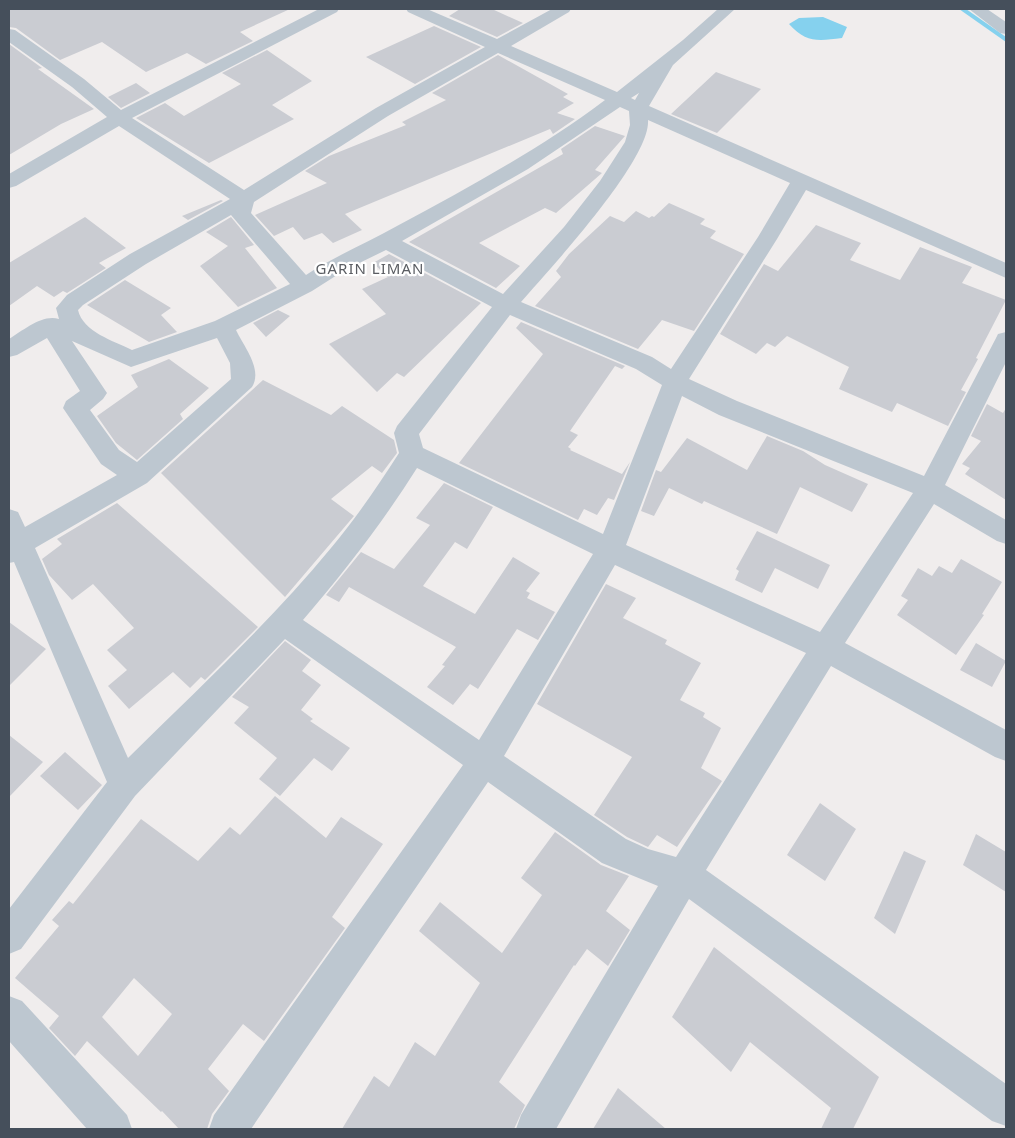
<svg xmlns="http://www.w3.org/2000/svg" width="1015" height="1138" font-family="'Noto Sans',sans-serif">
<style>
.water{fill:#85d1ee}
.lines{fill:none;stroke-linecap:round;stroke-linejoin:round}
.stream{fill:#85d1ee;fill-rule:evenodd}
.building{fill:#caccd2;fill-rule:evenodd}
.minor{fill:#bdc7d0;fill-rule:evenodd}
.labels{text-anchor:middle;dominant-baseline:central;stroke-width:4.5;stroke-linejoin:round;paint-order:stroke}
.far-quarter-label{font-size:15px;letter-spacing:1px;fill:#5a5d62;stroke:#fff}
</style>
<rect width="100%" height="100%" fill="#f0eded"/>
<path class="water" d="M823,17L847,27L842,38C818,41 806,43 789,24L799,18Z"/>
<g class="lines">
<path class="stream" d="M959,9H966L1006,37V42Z"/>
</g>
<path class="building" d="M9,9H290L240,32L253,41L206,64L187,53L146,72L102,42L60,60L16,28L9,27Z
M460,9H492L523,23L497,37L449,16Z
M434,26L481,47L415,84L366,57Z
M9,44L42,68L38,69L94,109L61,124L9,155Z
M267,50L312,81L272,105L294,119L209,163L136,118L165,103L184,116L241,84L222,73Z
M498,55L568,94L563,97L574,103L557,113L575,119L553,134L550,129L345,214L362,230L333,243L322,233L304,240L293,227L274,236L255,215L327,183L305,171L329,156L406,125L402,122L446,100L432,93Z
M716,72L761,89L717,133L671,114Z
M136,83L150,93L121,108L108,97Z
M595,126L625,136L595,170L602,173L556,213L545,208L479,243L520,266L496,288L409,242L563,154L561,149Z
M221,200L223,201L188,220L182,216Z
M669,203L705,219L700,224L716,231L710,238L744,254L694,331L662,320L638,349L535,306L561,277L556,271L569,254L610,216L624,222L636,211L649,218L652,216L654,217Z
M85,217L126,248L99,263L106,268L67,293L63,291L54,297L37,286L9,306V263Z
M231,217L254,245L245,248L277,288L238,307L200,266L228,246L206,232Z
M816,225L861,243L850,260L900,280L920,247L972,267L962,283L1006,300L976,358L978,359L961,390L966,392L948,426L897,403L892,412L839,389L849,367L787,336L775,347L767,343L756,354L720,334L764,264L778,271Z
M389,254L481,303L404,377L397,373L377,392L329,344L386,314L362,289L388,277L373,263Z
M125,280L171,308L161,315L177,332L149,342L87,305Z
M278,310L290,316L266,337L253,323Z
M521,322L625,366L622,369L615,366L570,431L578,435L568,447L571,449L570,450L622,474L630,462L614,500L608,498L597,515L584,509L578,520L459,463L543,354L516,328Z
M169,359L209,388L180,414L183,419L137,460L116,443L97,416L138,387L131,375Z
M263,380L331,415L342,406L394,440L397,453L382,473L372,466L331,499L354,516L285,597L161,473Z
M987,404L1003,413L1006,408V500L965,474L970,468L962,464L981,441L971,436Z
M767,436L803,451L825,465L868,484L852,512L800,487L777,534L704,501L702,504L669,488L654,516L641,511L656,470L661,472L687,438L747,470Z
M444,483L493,507L467,549L455,542L423,586L475,614L513,557L540,573L526,591L530,593L527,598L555,612L538,640L517,629L478,689L470,684L453,705L427,687L445,666L442,665L456,647L349,587L339,602L326,595L361,552L394,569L430,525L416,518Z
M117,503L258,627L205,680L201,677L190,688L173,672L129,709L108,686L127,670L107,650L134,628L93,584L72,600L49,575L42,559L62,544L57,539Z
M757,531L830,565L818,589L775,568L762,593L735,580L739,571L736,569Z
M961,559L1002,582L982,614L984,615L956,655L897,615L908,600L901,596L918,568L932,576L939,566L952,573Z
M606,584L636,598L623,618L667,640L665,644L701,663L680,700L705,713L703,717L721,728L701,768L722,781L677,847L657,835L648,847L627,837L594,815L632,757L537,704Z
M9,622L46,649L9,686Z
M285,641L311,660L302,671L321,685L301,710L313,719L310,721L350,748L332,771L314,758L280,796L259,779L277,758L234,723L249,707L232,697Z
M976,643L1006,661L992,687L960,670Z
M9,735L43,762L9,797Z
M65,752L102,785L78,810L40,776Z
M275,796L326,838L341,817L383,844L332,917L345,928L264,1041L243,1024L208,1069L229,1091L212,1114L207,1129H179L162,1111L161,1112L87,1041L75,1056L49,1028L59,1016L15,978L59,926L52,920L69,901L73,904L141,819L198,861L230,827L240,835ZM134,978L172,1014L138,1056L102,1017Z
M820,803L856,829L825,881L787,855Z
M555,832L601,865L629,876L606,911L630,930L608,966L587,949L575,966L574,965L499,1082L525,1105L514,1129H342L374,1076L389,1087L415,1042L435,1056L480,983L419,931L440,902L502,953L542,895L521,878Z
M976,834L1006,852V892L963,865Z
M904,851L926,861L895,934L874,918Z
M714,947L879,1077L853,1129H821L831,1108L750,1042L731,1072L672,1017Z
M618,1088L666,1129H593Z"/>
<g class="lines">
<path class="minor" d="M319,9H339L337,12L132,118L244,190L376,108L485,47L408,12L406,9H427L497,39L552,9H571L569,12L511,46L617,92L683,40L718,9H735L673,65L649,106L1006,263V278L806,190L777,239L689,379L737,401L924,476L995,340L998,334L1006,332V362L945,485L1006,520V544L997,541L934,504L845,643L1006,730V761L995,757L831,666L706,870L1006,1084V1126L992,1121L689,899L556,1129H516L521,1115L658,886L602,863L488,782L251,1129H209L214,1115L463,765L285,639L135,796L21,949L9,954V909L107,782L14,562L9,563V509L18,512L25,527L117,475L101,464L63,408L66,401L80,391L47,338L17,355L9,357V339C24,330 42,314 59,319L56,308L67,295L130,254L230,199L119,126L16,186L9,188V174L107,117L72,87L9,42V29L15,30L84,79L121,110ZM498,53L605,100C540,149 468,188 397,226C367,243 335,256 306,275L251,213L254,202L388,116ZM639,93L635,100L631,98ZM620,107L629,111L630,125L625,142L600,181L564,227L503,294L402,241L528,169ZM648,120L790,183L758,237L671,369L652,357L521,302C549,270 651,160 648,120ZM231,215L290,284L215,321L132,350C114,341 83,332 78,310L83,305L146,264ZM386,250L492,307L397,426L394,433L399,453C378,486 356,518 331,548C269,623 197,690 128,758L35,548L147,483L252,387C263,369 244,347 236,330L312,291L345,270ZM510,315L636,369L662,385L603,534L423,448L419,434ZM217,338L230,363L231,379L137,462L119,450L90,410L103,399L107,393L72,341L131,367ZM682,396L719,415L913,493L820,632L626,545ZM417,468L593,554L479,740L303,620C345,571 383,522 417,468ZM615,565L806,653L676,857L648,849L626,839L504,756Z
M969,9H987L1006,22V34L1000,33Z
M9,996L22,1001L127,1115L132,1129H87L9,1041Z"/>
</g>
<g class="labels">
<g class="far-quarter-label">
<text x="370" y="268">GARIN LIMAN</text>
</g>
</g>
<rect width="1015" height="1138" fill="none" stroke="#454f5b" stroke-width="20"/>
</svg>
